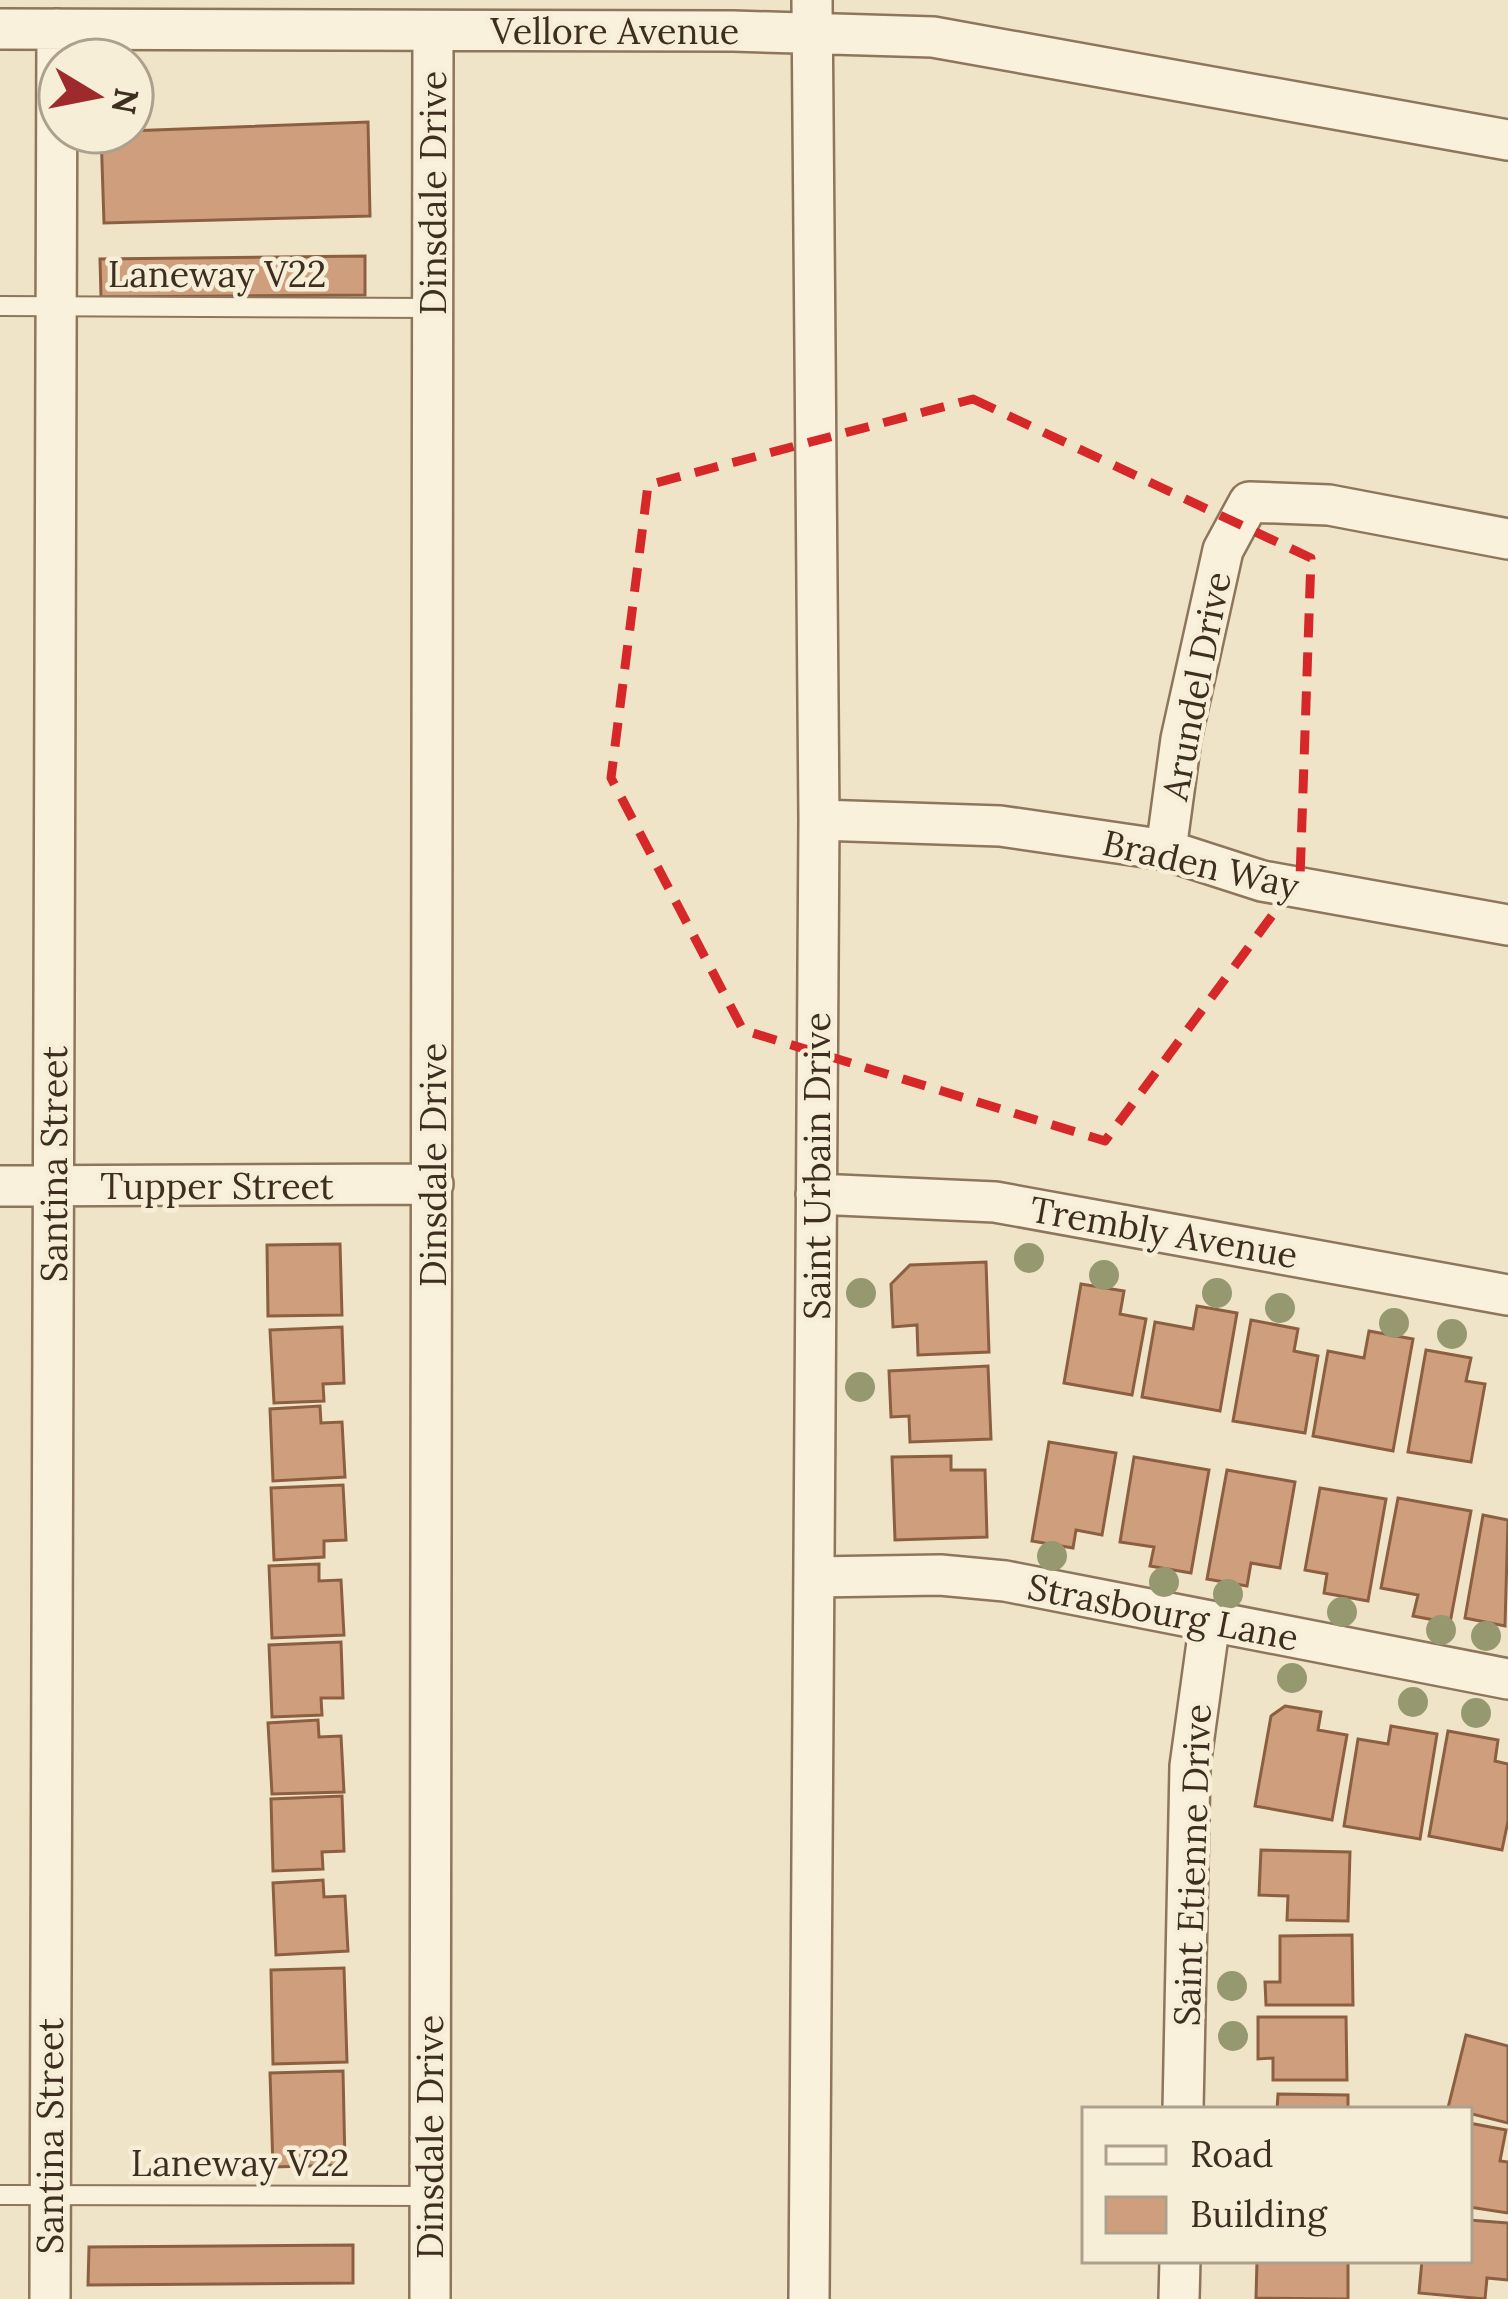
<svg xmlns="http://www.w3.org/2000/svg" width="1508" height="2299" font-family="Lora,serif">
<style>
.building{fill:#cf9f7d;stroke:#8d5f41;stroke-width:3}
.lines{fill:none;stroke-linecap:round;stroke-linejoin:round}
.service-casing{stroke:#8d765c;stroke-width:22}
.minor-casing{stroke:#8d765c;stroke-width:44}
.service{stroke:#faf1dc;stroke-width:18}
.minor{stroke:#faf1dc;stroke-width:39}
.tree{fill:#96986f}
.marked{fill:none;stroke:#d62828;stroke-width:9;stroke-dasharray:24 15;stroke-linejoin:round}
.labels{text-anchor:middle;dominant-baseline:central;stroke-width:9;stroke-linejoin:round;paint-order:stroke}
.street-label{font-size:36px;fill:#3d2e20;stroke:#f7eed8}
</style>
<rect width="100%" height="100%" fill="#f0e4c8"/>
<path class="building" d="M368,122L370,216L104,223L101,132Z
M365,256V295L101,297L100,259Z
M340,1244L342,1315L268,1316L267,1245Z
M986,1262L989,1352L918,1355L917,1325L893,1327L891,1284L910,1265Z
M1081,1284L1124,1291L1120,1314L1146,1319L1132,1395L1064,1383Z
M1197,1306L1237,1313L1220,1411L1142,1397L1155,1322L1193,1329Z
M1251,1320L1298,1329L1294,1351L1318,1356L1305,1433L1233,1421Z
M342,1327L344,1383L323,1384L324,1401L274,1403L270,1330Z
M1369,1331L1413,1339L1393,1451L1313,1436L1328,1351L1364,1358Z
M1426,1350L1471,1358L1466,1381L1485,1384L1471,1462L1408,1452Z
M988,1366L991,1439L910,1442L909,1416L891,1417L889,1371Z
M320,1406L321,1423L342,1422L345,1477L273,1481L270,1409Z
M1049,1442L1116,1453L1102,1535L1076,1530L1073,1548L1032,1541Z
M951,1456V1470H985L987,1537L895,1540L892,1457Z
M1134,1457L1209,1470L1191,1573L1150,1566L1154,1547L1120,1542Z
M1227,1470L1295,1482L1280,1568L1251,1563L1247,1586L1207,1579Z
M343,1485L346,1540L324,1541V1557L274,1560L271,1488Z
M1320,1488L1386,1499L1368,1601L1324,1593L1327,1574L1305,1570Z
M1398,1498L1471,1511L1450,1623L1413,1616L1418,1595L1381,1588Z
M1483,1515L1508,1520L1505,1626L1465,1618Z
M319,1564V1581L341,1580L344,1635L272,1638L269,1566Z
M341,1642L343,1698H321L322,1715L272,1717L269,1645Z
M1285,1706L1321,1712L1318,1730L1347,1735L1332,1820L1255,1806L1271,1716Z
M318,1720L319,1737L341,1736L344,1792L272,1794L268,1723Z
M1391,1726L1437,1734L1420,1839L1344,1826L1358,1739L1388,1744Z
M1448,1731L1498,1740L1495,1761L1508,1764V1821L1502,1850L1429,1836Z
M342,1796L344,1851L322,1852L323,1869L273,1871L271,1799Z
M1261,1850L1350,1852L1348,1921L1287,1920L1288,1896L1259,1895Z
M323,1880L324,1897L345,1896L348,1951L276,1955L273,1883Z
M1352,1935L1353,2005H1266L1265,1982H1280V1936Z
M344,1968L347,2062L273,2064L271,1970Z
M1258,2017H1346L1347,2080H1273V2058L1258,2059Z
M1466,2035L1508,2046V2123L1448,2108Z
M343,2071L345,2165L273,2167L270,2073Z
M1278,2094L1348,2095V2110H1277Z
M1469,2123L1506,2130L1500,2161L1508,2162V2213L1469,2207Z
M1469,2220L1508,2223V2280L1487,2278L1485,2299L1419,2293L1422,2260H1469Z
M353,2245V2283L88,2285L89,2247Z
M1257,2260H1348V2299L1256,2298Z"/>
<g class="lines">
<defs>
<path id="service" d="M0,306L433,308
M0,2195L430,2196"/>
<path id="minor" d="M0,29L733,31L933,37L1508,140
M819,820L1000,826L1166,850L1262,881L1508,925
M1166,850L1181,739L1223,550L1249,502L1329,505L1508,539
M0,1186L433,1184
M816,1194L995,1202L1508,1295
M815,1577L940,1575L1005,1581L1508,1679
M1183,2110L1190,1766L1210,1621
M50,2299L57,29
M430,2299L433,32
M809,2299L819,820L812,0
M1179,2299L1180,2260"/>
</defs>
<use href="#service" class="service-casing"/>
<use href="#minor" class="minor-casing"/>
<use href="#service" class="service"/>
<use href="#minor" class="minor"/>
</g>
<g class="tree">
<circle cx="1029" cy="1258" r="15"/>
<circle cx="1104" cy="1275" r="15"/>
<circle cx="861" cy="1293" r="15"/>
<circle cx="1217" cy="1293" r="15"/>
<circle cx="1280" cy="1308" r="15"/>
<circle cx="1394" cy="1323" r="15"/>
<circle cx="1452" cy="1334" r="15"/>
<circle cx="860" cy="1387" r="15"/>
<circle cx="1052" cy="1556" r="15"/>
<circle cx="1164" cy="1582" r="15"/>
<circle cx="1228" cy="1594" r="15"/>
<circle cx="1342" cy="1612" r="15"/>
<circle cx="1441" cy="1630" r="15"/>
<circle cx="1486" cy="1636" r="15"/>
<circle cx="1292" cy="1678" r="15"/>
<circle cx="1413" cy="1702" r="15"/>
<circle cx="1476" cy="1713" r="15"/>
<circle cx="1232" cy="1986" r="15"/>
<circle cx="1233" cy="2036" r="15"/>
</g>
<path class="marked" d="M973,399L1311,558L1300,878L1105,1141L743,1030L611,778L648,485Z"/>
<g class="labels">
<g class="street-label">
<text x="615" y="31">Vellore Avenue</text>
<text transform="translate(433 193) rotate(-90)">Dinsdale Drive</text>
<text x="217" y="274">Laneway V22</text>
<text transform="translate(1196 686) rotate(-79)">Arundel Drive</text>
<text transform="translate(1201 864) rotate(13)">Braden Way</text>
<text transform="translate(54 1164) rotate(-90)">Santina Street</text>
<text transform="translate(433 1165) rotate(-90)">Dinsdale Drive</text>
<text transform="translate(817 1166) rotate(-90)">Saint Urbain Drive</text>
<text x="217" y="1186">Tupper Street</text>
<text transform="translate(1164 1232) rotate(10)">Trembly Avenue</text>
<text transform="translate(1163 1612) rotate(11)">Strasbourg Lane</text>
<text transform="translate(1192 1865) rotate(-88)">Saint Etienne Drive</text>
<text transform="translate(50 2136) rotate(-90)">Santina Street</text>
<text transform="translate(430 2137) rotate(-90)">Dinsdale Drive</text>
<text x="240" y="2163">Laneway V22</text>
</g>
</g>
<rect x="1082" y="2107" width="390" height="156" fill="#f7eed8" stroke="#ada18e" stroke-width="3"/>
<rect x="1106" y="2146" width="60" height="18" fill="#faf1dc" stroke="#ada18e" stroke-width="3"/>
<text x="1190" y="2167" font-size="36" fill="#3d2e20">Road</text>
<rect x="1106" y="2197" width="60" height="36" fill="#cf9f7d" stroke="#ada18e" stroke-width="3"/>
<text x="1190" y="2227" font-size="36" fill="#3d2e20">Building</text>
<g transform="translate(96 96) rotate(100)"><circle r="57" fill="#f7eed8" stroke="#ada18e" stroke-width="3"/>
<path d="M0-9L21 45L0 30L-21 45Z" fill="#9e2a2b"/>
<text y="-18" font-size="33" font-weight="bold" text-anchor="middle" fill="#3d2e20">N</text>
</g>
</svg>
